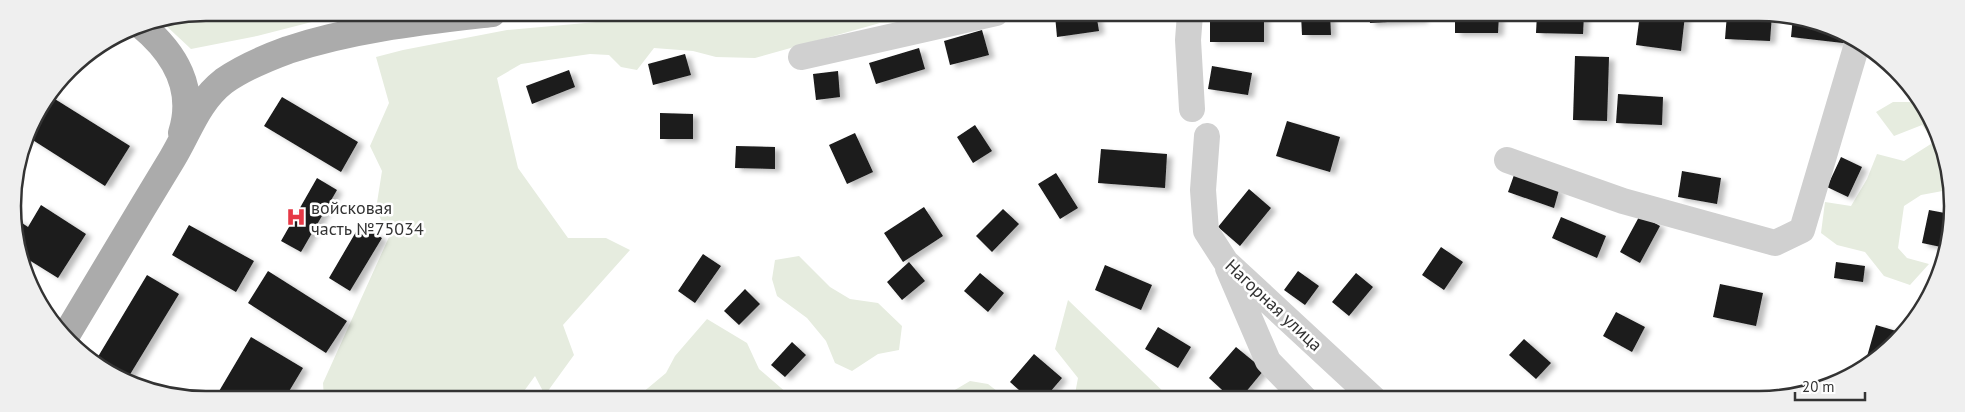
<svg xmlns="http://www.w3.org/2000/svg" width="1965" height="412" font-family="'PT Sans',sans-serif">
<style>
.green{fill:#e6ecdf}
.building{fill:#1a1a1a;filter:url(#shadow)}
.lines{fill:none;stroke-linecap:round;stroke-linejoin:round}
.minor{stroke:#d0d0d0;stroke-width:26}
.primary{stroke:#ababab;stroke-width:28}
.labels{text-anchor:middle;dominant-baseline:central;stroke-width:5;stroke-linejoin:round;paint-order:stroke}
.poi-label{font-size:18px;fill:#333;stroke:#fff;text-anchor:start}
.street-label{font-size:18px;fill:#333;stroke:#fff}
.rim{fill:none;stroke:#333;stroke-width:2.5}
</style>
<defs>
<filter id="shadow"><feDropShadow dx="5.5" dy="3" stdDeviation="2.5" flood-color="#0004"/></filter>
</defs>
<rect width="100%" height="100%" fill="#fff"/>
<path class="green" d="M206,13H347L257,36L191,49L161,21Z
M696,13H920L914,22L880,23L755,58L716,57L693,51L654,48L637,70L621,67L609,55L590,54L521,64L497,78L518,168L568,238H606L630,250L563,325L574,355L545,395L535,376L519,398H324L323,383L389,237L376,209L382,171L370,146L389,103L376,57L403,50L507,30Z
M1893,102H1919L1946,156L1948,190L1921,195L1904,206L1898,248L1907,258L1929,264L1910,285L1884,276L1865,252L1837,245L1821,233L1825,202L1851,206L1867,179L1877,154L1904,161L1934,142L1922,125L1894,136L1876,112Z
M799,256L830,287L850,299L878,303L902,326L899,350L878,354L852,371L835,363L826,341L807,318L777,296L772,279L775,260Z
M1068,300L1171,399H1074L1078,378L1055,349Z
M707,319L747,343L759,369L788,394L800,398H636L666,373L675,356Z
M970,381L988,384L1006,398H948V394Z"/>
<path class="building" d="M1068,13H1096L1099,31L1057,37L1055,15Z
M1210,14H1264V42H1210Z
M1301,14H1330L1331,35H1302Z
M1369,14H1422L1423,20L1370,23Z
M1455,14H1499L1498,33H1455Z
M1537,14H1584L1583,34L1536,33Z
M1640,14L1685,15L1681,51L1636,45Z
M1727,14H1772L1770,41L1725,39Z
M1793,17L1844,34L1843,43L1791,37Z
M982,30L989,55L950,65L944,41Z
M919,48L925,69L876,84L869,63Z
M685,54L691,75L653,85L648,64Z
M1575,56L1609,57L1607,121L1573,120Z
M1212,66L1252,73L1248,95L1208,89Z
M569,70L575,87L532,104L526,86Z
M838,71L840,97L816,100L813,74Z
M1618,94L1663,97L1662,125L1616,123Z
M50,96L130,146L105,186L28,137L32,121Z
M282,97L358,142L341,172L264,126Z
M660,113L693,114V139H660Z
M1287,121L1340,137L1330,172L1276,156Z
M975,125L992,151L973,163L957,137Z
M855,133L873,172L847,184L829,145Z
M736,146L775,147V169L735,168Z
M1101,149L1167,154L1165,188L1098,183Z
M1841,157L1862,167L1848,197L1827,187Z
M1682,171L1721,178L1717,204L1678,197Z
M1056,173L1078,208L1060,219L1038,184Z
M1514,175L1559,190L1554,208L1508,192Z
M317,178L337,190L301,252L281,241Z
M1249,189L1271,208L1240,246L1218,227Z
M41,205L86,234L58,278L21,255L16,219L28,227Z
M924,207L943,236L903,262L884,233Z
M1003,209L1019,224L992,252L976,236Z
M1929,210L1950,214L1951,231L1946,248L1922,243Z
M1640,215L1660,226L1640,263L1620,252Z
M1561,217L1606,236L1597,258L1552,238Z
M189,225L254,261L236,292L172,255Z
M360,225L382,238L350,291L329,278Z
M1441,247L1463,262L1444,290L1422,275Z
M703,254L721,266L695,303L678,291Z
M909,262L925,281L902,300L887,282Z
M1836,262L1865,266L1863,282L1834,278Z
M1105,265L1152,285L1141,310L1095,290Z
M268,271L347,321L326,353L248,303Z
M1298,271L1319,286L1305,305L1284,290Z
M980,273L1004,293L988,312L964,291Z
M1356,273L1373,287L1349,316L1332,302Z
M147,275L179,294L126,381L120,379L96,360Z
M1720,284L1763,293L1756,326L1713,317Z
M745,289L760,304L739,325L724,311Z
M1616,312L1645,327L1632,352L1603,336Z
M1876,325L1903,333L1896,343L1868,361L1866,360Z
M1158,327L1191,347L1178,368L1145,349Z
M251,337L303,368L285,398H215Z
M1524,339L1551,363L1536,379L1509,355Z
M792,342L806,355L785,377L771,365Z
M1236,347L1264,370L1240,399H1232L1209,378Z
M1034,354L1062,378L1044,399H1029L1010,382Z"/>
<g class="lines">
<path class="minor" d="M1190,14L1188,40L1192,109
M801,57L996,13
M1207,136L1203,190L1206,231L1226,262L1374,399
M1507,160L1623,201L1775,243L1802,230L1858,41
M1228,268L1268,361L1305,399"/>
<path class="primary" d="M141,25C175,53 196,89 182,133
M65,337C101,277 136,218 172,159C189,131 197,102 224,81C244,67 266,58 288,50C355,28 424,21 492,13"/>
</g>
<defs>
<symbol id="hospital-bare" viewBox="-9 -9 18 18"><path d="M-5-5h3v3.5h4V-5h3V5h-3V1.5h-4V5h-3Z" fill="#e63946" stroke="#fff" stroke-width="2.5" paint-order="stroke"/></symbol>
</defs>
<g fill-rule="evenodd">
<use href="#hospital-bare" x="282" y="203" width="28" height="28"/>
</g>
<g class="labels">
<g class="poi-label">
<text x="311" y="207">войсковая<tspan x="311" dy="21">часть №75034</tspan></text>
</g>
<g class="street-label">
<text transform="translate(1274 305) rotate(43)">Нагорная улица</text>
</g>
</g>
<path d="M0 0H1965V412H0ZM206 21H1759A185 185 0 0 1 1944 206V206A185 185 0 0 1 1759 391H206A185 185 0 0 1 21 206V206A185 185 0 0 1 206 21Z" fill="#efefef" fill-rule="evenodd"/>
<path class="rim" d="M206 21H1759A185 185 0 0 1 1944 206V206A185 185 0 0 1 1759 391H206A185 185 0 0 1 21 206V206A185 185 0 0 1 206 21Z"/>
<path d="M1795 392v8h70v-8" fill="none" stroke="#333333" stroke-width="2.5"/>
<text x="1802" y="392" font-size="15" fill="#333333" stroke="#ffffff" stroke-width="4" paint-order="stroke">20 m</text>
</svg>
